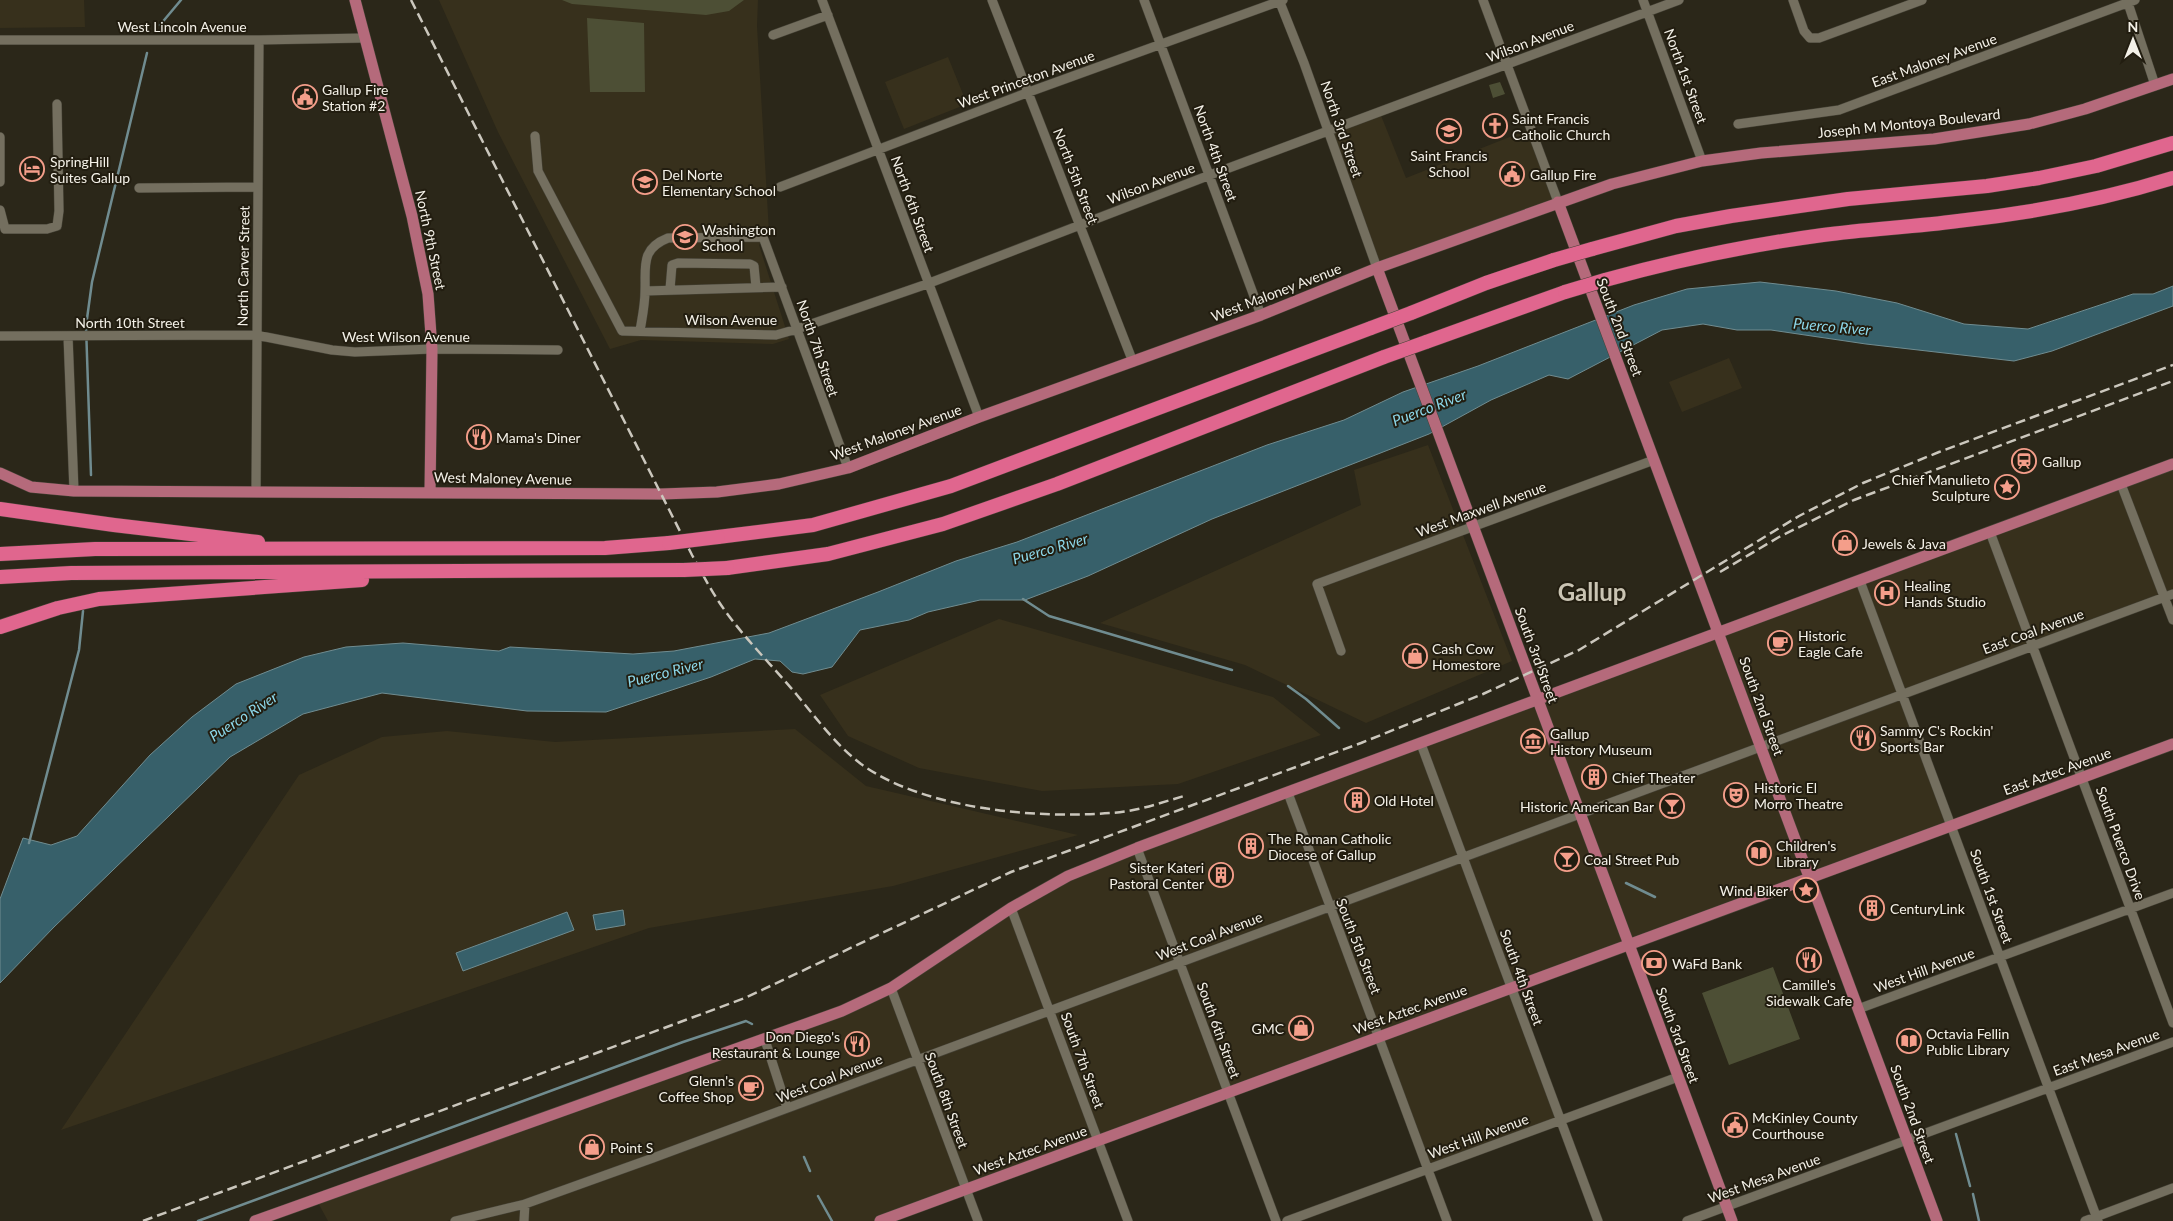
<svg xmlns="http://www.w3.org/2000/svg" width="2173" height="1221" font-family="Lato,sans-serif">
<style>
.built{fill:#37301c}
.green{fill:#4d4f35}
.water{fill:#37606a;stroke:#708c90}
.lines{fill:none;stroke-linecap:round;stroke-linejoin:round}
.stream{stroke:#708c90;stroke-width:2.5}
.minor-casing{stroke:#454236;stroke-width:10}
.major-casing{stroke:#454236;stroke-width:12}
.highway-casing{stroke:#454236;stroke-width:15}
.minor{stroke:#746f5f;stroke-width:9}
.major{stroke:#b56a7b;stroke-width:11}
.highway{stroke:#e0668e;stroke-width:14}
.rail{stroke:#cbc7bd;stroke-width:2.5;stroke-dasharray:10 5;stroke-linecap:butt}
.highway-bridge-casing{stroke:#454236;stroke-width:15;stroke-linecap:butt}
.highway-bridge{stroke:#e0668e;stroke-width:14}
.labels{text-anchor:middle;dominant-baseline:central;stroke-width:4;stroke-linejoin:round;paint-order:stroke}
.street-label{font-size:14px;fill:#f4f1e8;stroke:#221d10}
.poi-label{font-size:14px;fill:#f4f1e8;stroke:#221d10;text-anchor:start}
.water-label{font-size:15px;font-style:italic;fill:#8cd7e9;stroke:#221d10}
.town-label{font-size:24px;font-weight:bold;fill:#cac4b3;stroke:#221d10}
</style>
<rect width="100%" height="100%" fill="#2b2719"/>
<path class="built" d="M0,0H84L85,27L0,28Z
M439,0H758L757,26L769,232L759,245L789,339L773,344L641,340L610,349L498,132Z
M948,57L967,104L904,129L885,82Z
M1380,113L1406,178L1530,129L1558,202L1377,268L1329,132Z
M1729,358L1742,388L1682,412L1669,382Z
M1428,445L1512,661L1366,723L1245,665L1100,623L1361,505L1354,470Z
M2173,465V595L1903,695L1951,826L1512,988L1561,1120L1428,1169L1379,1037L880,1221H456L497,1210L447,1221H328L316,1199L842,1011L1068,876Z
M999,619L1273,697L1321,735L1178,784L1042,791L919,768L848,736L820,695Z
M795,729L866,786L1078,835L893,886L649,928L61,1130L299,775L382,737L447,731L555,742Z"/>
<path class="green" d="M562,0H744L729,11L706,15L572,4Z
M587,18L644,23L645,92H590Z
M1500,82L1505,94L1493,98L1489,85Z
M1773,967L1800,1039L1729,1065L1702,993Z"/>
<path class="water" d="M1760,282L1836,291L1897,303L1964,324L2028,329L2133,294H2153L2173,286V306L2052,351L2014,361L1866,344L1771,330H1737L1703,324L1662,330L1568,379L1549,375L1491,400L1429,434L1212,519L1088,576L1025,600H980L928,612L909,620L860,630L832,667L803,674L792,672L780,661L755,659L711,677L606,712L527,711L382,693L303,714L230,757L54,927L0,983V899L23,838L51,845L77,836L150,755L192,717L236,684L304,657L346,647L403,643L499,651L510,647L633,654L674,651L769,633L878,592L956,561L1017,542L1267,445L1344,420L1403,392L1478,366L1634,305L1687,289Z
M623,910L625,925L596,930L593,915Z
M567,912L574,930L463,971L456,953Z"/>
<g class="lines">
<path class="stream" d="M160,25L181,0
M91,475L86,326L92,282L147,53
M1023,599L1049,616L1232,670
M1288,686L1306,699L1339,728
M29,843L79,650L83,611
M1626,883L1655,897
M1956,1134L1970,1186
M804,1157L810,1171
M1973,1194L1979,1221
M818,1196L832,1221
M198,1221L683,1042L746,1021L752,1024"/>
<defs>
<path id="minor" d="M822,0L979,417
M992,0L1133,362
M1144,0L1261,315
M1279,0L1304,63L1377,268
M1483,0L1558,202
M1643,0L1702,161
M1793,0L1804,31L1810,38H1819L1922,0
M2127,0L2155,85
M773,35L828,15
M0,40H259L364,38
M1738,124L1839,110L2135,0
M535,136L538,171L622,331L776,335L797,329L927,284L1210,175L1679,0
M0,137V182
M780,187L1029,92L1283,0
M139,188L258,187
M0,210L5,229H47L57,226L59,211L57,104
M670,289L672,265L678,263L750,264L754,266L756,287
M645,291L782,287
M640,331C642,318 645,305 645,291C646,267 640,249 668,238L763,237L848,468
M0,336L256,335L332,350L355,352L432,349L558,350
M68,336L74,491
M2121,484L2173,620
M256,492L259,40
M1990,532L2173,1023
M1860,581L2098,1221
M1341,651L1317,584L1654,460
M1421,744L1598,1221
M1288,793L1447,1221
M1137,848L1276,1221
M1011,908L1128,1221
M891,988L978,1221
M1858,1009L2173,893
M765,1040L787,1108
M455,1221L525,1204L653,1158L2173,594
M524,1221L525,1204
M1287,1221L1678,1077
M1687,1221L2173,1042
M2085,1221L2173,1188"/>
<path id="major" d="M355,0L412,216L428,294L432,349L430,492
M1558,202L1937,1221
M1377,268L1732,1221
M0,473L31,487L74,491L662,494L717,492L779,484L848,468L979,417L1261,315L1377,268L1612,184L1702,161L1761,153L1934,139L2029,124L2085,109L2173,79
M255,1221L842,1011L891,988L1011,908L1068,876L1137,848L2173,464
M880,1221L2173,744"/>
<path id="highway" d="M1592,249L1676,226L1731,216L1848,199L1987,186L2039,178L2096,166L2173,143
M1605,280C1677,260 1749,245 1823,235C1868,229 1913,227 1958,221C2031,213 2103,200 2173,178
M1411,313L1486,283L1554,260
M1426,342L1565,292
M0,509L114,525L258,542
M718,537L813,525L951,486L1371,328
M0,554L95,549L605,548L669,543
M727,568L828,554L943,524L1057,484L1384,357
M0,577L71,573L684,570
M0,627L58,608L99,599L362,580"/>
</defs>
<use href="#minor" class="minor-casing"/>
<use href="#major" class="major-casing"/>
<use href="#highway" class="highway-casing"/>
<use href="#minor" class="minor"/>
<use href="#major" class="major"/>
<use href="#highway" class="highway"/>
<path class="rail" d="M411,0L692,555C701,571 709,587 719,602C741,635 771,664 797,695C817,719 835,744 861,764C923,809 1035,819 1110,813C1135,812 1160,803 1184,796
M1720,572L1779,537L1854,500L2173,381
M143,1221L745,998L1011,872L1361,743L1483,694L1579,650L1799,516L1863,483L1939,452L2173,365"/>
<defs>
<path id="highway-bridge" d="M1554,260L1592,249
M1565,292L1605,280
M1371,328L1411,313
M1384,357L1426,342
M669,543L718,537
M684,570L727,568"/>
</defs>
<use href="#highway-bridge" class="highway-bridge-casing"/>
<use href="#highway-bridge" class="highway-bridge"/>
</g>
<defs>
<symbol id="civic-ring" viewBox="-11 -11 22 22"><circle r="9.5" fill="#221d10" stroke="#f49e8a" stroke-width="1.5"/><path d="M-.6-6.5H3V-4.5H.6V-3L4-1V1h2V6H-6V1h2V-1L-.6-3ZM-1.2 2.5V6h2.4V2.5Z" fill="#f49e8a"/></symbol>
<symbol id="church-ring" viewBox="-11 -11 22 22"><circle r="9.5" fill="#221d10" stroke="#f49e8a" stroke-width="1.5"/><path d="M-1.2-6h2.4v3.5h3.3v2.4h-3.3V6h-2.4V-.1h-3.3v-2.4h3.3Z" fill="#f49e8a"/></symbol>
<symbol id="school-ring" viewBox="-11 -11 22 22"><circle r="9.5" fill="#221d10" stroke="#f49e8a" stroke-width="1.5"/><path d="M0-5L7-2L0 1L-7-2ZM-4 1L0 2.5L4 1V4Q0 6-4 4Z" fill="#f49e8a"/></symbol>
<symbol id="hotel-ring" viewBox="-11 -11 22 22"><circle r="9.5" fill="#221d10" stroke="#f49e8a" stroke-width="1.5"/><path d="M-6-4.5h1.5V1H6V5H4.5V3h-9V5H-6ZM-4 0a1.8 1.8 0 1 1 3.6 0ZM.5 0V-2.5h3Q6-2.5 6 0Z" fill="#f49e8a"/></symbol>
<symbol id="restaurant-ring" viewBox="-11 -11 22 22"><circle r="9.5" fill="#221d10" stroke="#f49e8a" stroke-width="1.5"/><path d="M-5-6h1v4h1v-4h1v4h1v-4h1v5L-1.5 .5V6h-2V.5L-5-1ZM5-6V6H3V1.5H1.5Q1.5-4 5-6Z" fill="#f49e8a"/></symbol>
<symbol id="station-ring" viewBox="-11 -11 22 22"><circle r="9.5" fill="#221d10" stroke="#f49e8a" stroke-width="1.5"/><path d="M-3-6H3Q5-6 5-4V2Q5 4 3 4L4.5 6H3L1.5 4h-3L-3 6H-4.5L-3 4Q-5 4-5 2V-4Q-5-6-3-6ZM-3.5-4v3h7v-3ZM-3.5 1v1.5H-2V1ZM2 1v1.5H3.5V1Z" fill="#f49e8a"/></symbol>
<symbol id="sight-ring" viewBox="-11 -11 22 22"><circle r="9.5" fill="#221d10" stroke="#f49e8a" stroke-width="1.5"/><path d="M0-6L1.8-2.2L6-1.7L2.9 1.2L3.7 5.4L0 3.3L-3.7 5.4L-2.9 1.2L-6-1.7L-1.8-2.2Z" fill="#f49e8a"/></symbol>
<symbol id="shop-ring" viewBox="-11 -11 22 22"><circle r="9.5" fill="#221d10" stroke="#f49e8a" stroke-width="1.5"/><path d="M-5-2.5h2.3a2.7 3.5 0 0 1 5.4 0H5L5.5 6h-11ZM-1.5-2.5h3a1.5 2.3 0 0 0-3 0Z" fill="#f49e8a"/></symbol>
<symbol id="hospital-ring" viewBox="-11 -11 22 22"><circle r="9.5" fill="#221d10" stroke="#f49e8a" stroke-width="1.5"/><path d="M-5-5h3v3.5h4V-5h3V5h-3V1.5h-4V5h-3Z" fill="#f49e8a"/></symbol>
<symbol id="cafe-ring" viewBox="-11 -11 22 22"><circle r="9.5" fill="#221d10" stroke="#f49e8a" stroke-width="1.5"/><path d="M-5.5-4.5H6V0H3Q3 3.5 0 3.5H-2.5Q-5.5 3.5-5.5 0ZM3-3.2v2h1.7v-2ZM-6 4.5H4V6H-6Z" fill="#f49e8a"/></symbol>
<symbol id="museum-ring" viewBox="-11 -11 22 22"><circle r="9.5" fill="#221d10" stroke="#f49e8a" stroke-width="1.5"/><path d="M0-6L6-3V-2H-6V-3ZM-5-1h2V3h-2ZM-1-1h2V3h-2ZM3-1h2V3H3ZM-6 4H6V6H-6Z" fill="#f49e8a"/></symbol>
<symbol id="building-ring" viewBox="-11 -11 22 22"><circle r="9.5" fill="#221d10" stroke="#f49e8a" stroke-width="1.5"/><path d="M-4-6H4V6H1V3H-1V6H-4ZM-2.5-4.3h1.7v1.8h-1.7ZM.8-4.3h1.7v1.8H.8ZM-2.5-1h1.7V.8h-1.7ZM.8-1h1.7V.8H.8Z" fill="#f49e8a"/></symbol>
<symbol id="theatre-ring" viewBox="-11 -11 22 22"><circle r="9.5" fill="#221d10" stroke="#f49e8a" stroke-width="1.5"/><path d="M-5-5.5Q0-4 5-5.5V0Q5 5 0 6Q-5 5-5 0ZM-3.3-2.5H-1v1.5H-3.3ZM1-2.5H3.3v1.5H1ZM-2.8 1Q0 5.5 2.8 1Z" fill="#f49e8a"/></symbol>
<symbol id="bar-ring" viewBox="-11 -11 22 22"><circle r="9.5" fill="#221d10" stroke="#f49e8a" stroke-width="1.5"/><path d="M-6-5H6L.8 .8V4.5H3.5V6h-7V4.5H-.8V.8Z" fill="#f49e8a"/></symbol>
<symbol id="library-ring" viewBox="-11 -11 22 22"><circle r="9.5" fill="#221d10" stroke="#f49e8a" stroke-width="1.5"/><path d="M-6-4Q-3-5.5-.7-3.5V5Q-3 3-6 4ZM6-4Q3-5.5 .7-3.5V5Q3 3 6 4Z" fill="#f49e8a"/></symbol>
<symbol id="bank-ring" viewBox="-11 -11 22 22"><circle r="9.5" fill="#221d10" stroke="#f49e8a" stroke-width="1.5"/><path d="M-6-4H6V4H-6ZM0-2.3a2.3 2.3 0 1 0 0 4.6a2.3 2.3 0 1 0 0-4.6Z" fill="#f49e8a"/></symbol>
</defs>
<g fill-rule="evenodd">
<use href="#civic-ring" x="291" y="83" width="28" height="28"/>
<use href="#church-ring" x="1481" y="112" width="28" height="28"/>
<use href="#school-ring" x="1435" y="117" width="28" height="28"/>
<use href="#hotel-ring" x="18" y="155" width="28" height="28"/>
<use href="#civic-ring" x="1498" y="160" width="28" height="28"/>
<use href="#school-ring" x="631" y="168" width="28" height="28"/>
<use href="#school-ring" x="671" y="223" width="28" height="28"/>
<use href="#restaurant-ring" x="465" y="423" width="28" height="28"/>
<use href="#station-ring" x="2010" y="447" width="28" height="28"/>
<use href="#sight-ring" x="1993" y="473" width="28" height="28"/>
<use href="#shop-ring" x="1831" y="529" width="28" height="28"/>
<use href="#hospital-ring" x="1873" y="579" width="28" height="28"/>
<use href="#cafe-ring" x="1766" y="629" width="28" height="28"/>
<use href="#shop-ring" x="1401" y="642" width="28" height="28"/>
<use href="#restaurant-ring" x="1849" y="724" width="28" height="28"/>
<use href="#museum-ring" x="1519" y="727" width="28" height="28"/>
<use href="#building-ring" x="1580" y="763" width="28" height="28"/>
<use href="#theatre-ring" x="1722" y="781" width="28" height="28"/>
<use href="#building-ring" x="1343" y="786" width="28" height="28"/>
<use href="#bar-ring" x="1658" y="792" width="28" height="28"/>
<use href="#building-ring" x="1237" y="832" width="28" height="28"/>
<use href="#library-ring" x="1745" y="839" width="28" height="28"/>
<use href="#bar-ring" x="1553" y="845" width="28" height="28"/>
<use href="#building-ring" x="1207" y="861" width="28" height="28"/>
<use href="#sight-ring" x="1792" y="876" width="28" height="28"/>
<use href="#building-ring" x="1858" y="894" width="28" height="28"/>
<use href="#restaurant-ring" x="1795" y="946" width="28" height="28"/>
<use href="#bank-ring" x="1640" y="949" width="28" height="28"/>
<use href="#shop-ring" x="1287" y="1014" width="28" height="28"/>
<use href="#library-ring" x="1895" y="1027" width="28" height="28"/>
<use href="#restaurant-ring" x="843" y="1030" width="28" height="28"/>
<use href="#cafe-ring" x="737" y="1074" width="28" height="28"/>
<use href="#civic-ring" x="1721" y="1111" width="28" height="28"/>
<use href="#shop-ring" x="578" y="1133" width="28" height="28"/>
</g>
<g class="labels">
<g class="street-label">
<text x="182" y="26">West Lincoln Avenue</text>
<text transform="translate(1530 41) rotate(-21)">Wilson Avenue</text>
<text transform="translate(1934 60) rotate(-20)">East Maloney Avenue</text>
<text transform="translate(1686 76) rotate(70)">North 1st Street</text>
<text transform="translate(1026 79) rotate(-20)">West Princeton Avenue</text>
<text transform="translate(1909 123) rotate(-6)">Joseph M Montoya Boulevard</text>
<text transform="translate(1342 129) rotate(71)">North 3rd Street</text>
<text transform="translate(1216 153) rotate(70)">North 4th Street</text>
<text transform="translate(1076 176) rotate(69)">North 5th Street</text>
<text transform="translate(1151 183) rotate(-21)">Wilson Avenue</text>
<text transform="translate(913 204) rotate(70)">North 6th Street</text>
<text transform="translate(431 240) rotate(78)">North 9th Street</text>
<text transform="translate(243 266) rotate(-89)">North Carver Street</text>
<text transform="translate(1276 292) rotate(-21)">West Maloney Avenue</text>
<text x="731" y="319">Wilson Avenue</text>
<text x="130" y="322">North 10th Street</text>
<text transform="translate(1620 327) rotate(69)">South 2nd Street</text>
<text x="406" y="336">West Wilson Avenue</text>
<text transform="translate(818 348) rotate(71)">North 7th Street</text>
<text transform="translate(896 432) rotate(-20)">West Maloney Avenue</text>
<text transform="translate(503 478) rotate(1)">West Maloney Avenue</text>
<text transform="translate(1481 509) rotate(-20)">West Maxwell Avenue</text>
<text transform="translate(2033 631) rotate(-20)">East Coal Avenue</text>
<text transform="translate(1537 655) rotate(70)">South 3rd Street</text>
<text transform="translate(1762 706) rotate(70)">South 2nd Street</text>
<text transform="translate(2057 771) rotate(-20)">East Aztec Avenue</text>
<text transform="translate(2121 843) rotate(70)">South Puerco Drive</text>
<text transform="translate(1992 896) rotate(70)">South 1st Street</text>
<text transform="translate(1209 936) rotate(-21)">West Coal Avenue</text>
<text transform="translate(1359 946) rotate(69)">South 5th Street</text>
<text transform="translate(1924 970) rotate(-20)">West Hill Avenue</text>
<text transform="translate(1522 977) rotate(70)">South 4th Street</text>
<text transform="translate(1410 1009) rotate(-20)">West Aztec Avenue</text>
<text transform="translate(1219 1030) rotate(70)">South 6th Street</text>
<text transform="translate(1678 1035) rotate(70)">South 3rd Street</text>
<text transform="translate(2106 1052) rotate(-20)">East Mesa Avenue</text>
<text transform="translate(1083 1060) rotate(70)">South 7th Street</text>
<text transform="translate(829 1078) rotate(-21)">West Coal Avenue</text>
<text transform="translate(947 1100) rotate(70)">South 8th Street</text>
<text transform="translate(1913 1114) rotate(70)">South 2nd Street</text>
<text transform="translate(1478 1136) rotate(-20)">West Hill Avenue</text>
<text transform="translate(1030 1150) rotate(-20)">West Aztec Avenue</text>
<text transform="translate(1764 1178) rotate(-20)">West Mesa Avenue</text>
</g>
<g class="poi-label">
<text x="322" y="89">Gallup Fire<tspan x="322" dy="16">Station #2</tspan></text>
<text x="1512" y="118">Saint Francis<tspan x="1512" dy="16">Catholic Church</tspan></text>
<text x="1449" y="155" text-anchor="middle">Saint Francis<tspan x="1449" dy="16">School</tspan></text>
<text x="50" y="161">SpringHill<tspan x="50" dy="16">Suites Gallup</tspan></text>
<text x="662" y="174">Del Norte<tspan x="662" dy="16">Elementary School</tspan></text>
<text x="1530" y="174">Gallup Fire</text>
<text x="702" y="229">Washington<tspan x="702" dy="16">School</tspan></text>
<text x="496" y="437">Mama's Diner</text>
<text x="2042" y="461">Gallup</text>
<text x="1990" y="479" text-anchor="end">Chief Manulieto<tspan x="1990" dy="16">Sculpture</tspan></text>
<text x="1862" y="543">Jewels &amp; Java</text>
<text x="1904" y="585">Healing<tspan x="1904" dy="16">Hands Studio</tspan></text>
<text x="1798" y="635">Historic<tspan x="1798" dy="16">Eagle Cafe</tspan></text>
<text x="1432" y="648">Cash Cow<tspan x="1432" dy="16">Homestore</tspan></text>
<text x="1880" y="730">Sammy C's Rockin'<tspan x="1880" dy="16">Sports Bar</tspan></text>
<text x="1550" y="733">Gallup<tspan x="1550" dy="16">History Museum</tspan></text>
<text x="1612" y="777">Chief Theater</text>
<text x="1754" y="787">Historic El<tspan x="1754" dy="16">Morro Theatre</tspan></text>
<text x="1374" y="800">Old Hotel</text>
<text x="1654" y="806" text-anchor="end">Historic American Bar</text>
<text x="1268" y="838">The Roman Catholic<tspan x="1268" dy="16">Diocese of Gallup</tspan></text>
<text x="1776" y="845">Children's<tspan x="1776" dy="16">Library</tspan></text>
<text x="1584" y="859">Coal Street Pub</text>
<text x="1204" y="867" text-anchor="end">Sister Kateri<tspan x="1204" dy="16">Pastoral Center</tspan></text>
<text x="1788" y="890" text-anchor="end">Wind Biker</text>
<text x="1890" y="908">CenturyLink</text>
<text x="1672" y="963">WaFd Bank</text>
<text x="1809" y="984" text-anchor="middle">Camille's<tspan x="1809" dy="16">Sidewalk Cafe</tspan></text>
<text x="1284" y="1028" text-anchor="end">GMC</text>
<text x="1926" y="1033">Octavia Fellin<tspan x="1926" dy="16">Public Library</tspan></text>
<text x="840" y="1036" text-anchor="end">Don Diego's<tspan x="840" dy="16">Restaurant &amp; Lounge</tspan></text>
<text x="734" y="1080" text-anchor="end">Glenn's<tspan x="734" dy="16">Coffee Shop</tspan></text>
<text x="1752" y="1117">McKinley County<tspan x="1752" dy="16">Courthouse</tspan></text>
<text x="610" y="1147">Point S</text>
</g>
<g class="water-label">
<text transform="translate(1832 326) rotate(5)">Puerco River</text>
<text transform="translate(1429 407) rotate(-21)">Puerco River</text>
<text transform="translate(1050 548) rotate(-16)">Puerco River</text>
<text transform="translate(665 672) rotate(-14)">Puerco River</text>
<text transform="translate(243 716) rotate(-33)">Puerco River</text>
</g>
<g class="town-label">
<text x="1592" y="591">Gallup</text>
</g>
</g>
<g transform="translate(2133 40)" stroke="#221d10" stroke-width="4" paint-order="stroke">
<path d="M0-4L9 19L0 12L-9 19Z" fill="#f4f1e8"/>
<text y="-8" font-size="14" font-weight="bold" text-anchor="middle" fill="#f4f1e8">N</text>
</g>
</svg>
